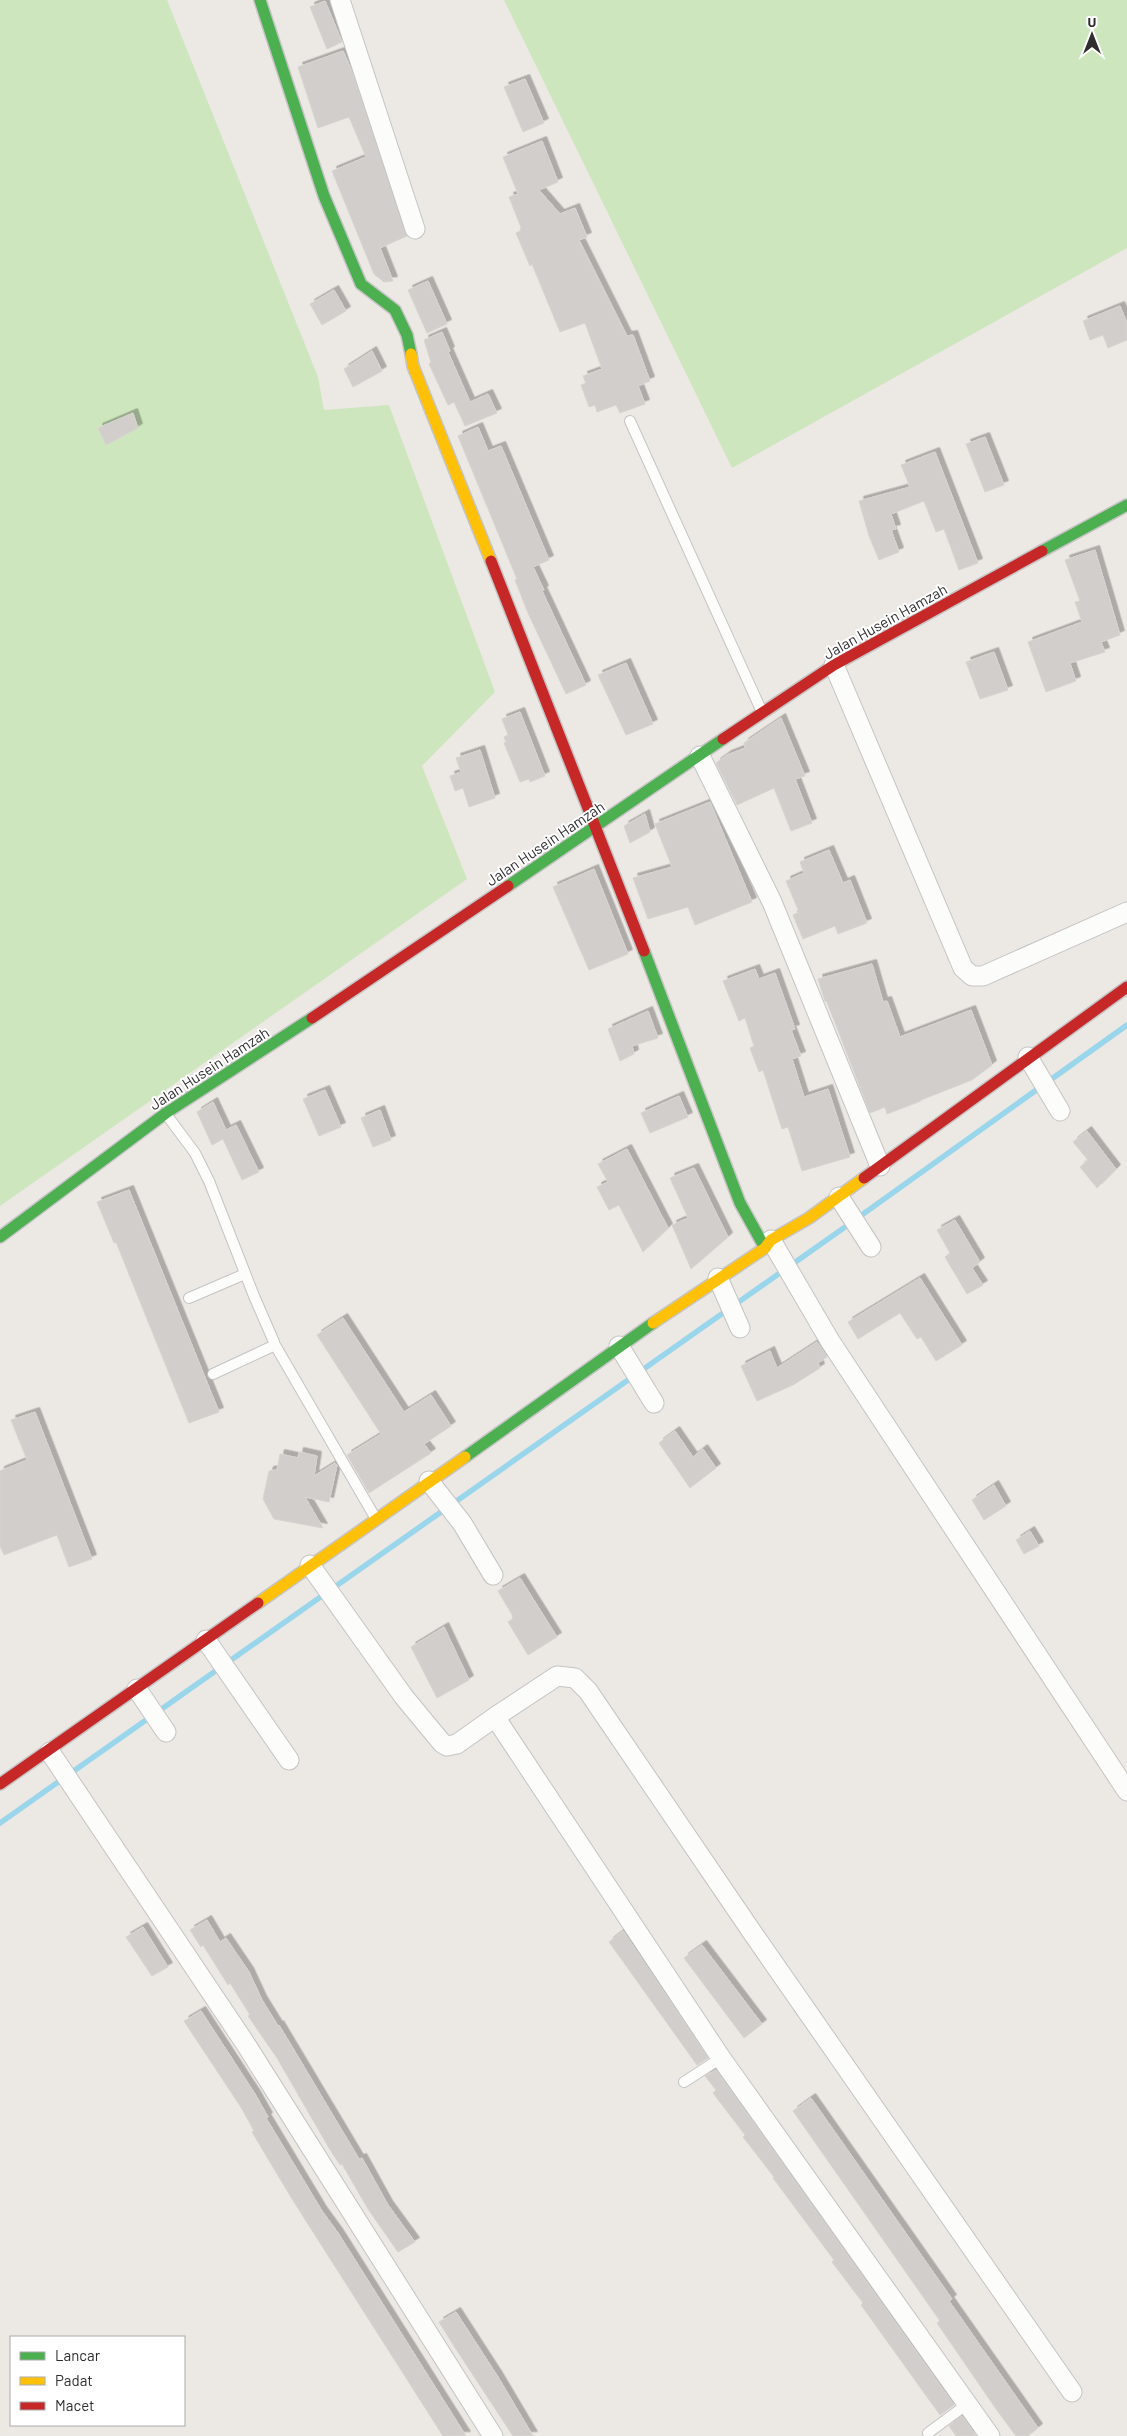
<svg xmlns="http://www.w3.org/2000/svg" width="1127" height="2436" font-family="Barlow,sans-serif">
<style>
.green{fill:#cee6be}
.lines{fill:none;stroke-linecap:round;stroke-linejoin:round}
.stream{stroke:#99d6ec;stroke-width:5.5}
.building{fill:#d1cecb;stroke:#d7d4d0;filter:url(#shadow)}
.lane-casing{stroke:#c5c4c5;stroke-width:12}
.street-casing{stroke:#c5c4c5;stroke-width:21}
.fast-casing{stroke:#c5c4c5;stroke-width:14}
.slow-casing{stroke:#c5c4c5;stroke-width:14}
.jam-casing{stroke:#c5c4c5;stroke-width:14}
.lane{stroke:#fcfcfb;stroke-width:10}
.street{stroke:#fcfcfb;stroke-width:19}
.fast{stroke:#4caf50;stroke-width:11}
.slow{stroke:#ffc107;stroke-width:11}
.jam{stroke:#c62828;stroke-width:11}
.labels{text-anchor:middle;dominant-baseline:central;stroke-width:4;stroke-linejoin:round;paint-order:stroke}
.street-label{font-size:15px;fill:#2e2e2e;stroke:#fff}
</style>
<defs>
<filter id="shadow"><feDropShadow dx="4.5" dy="-4.5" stdDeviation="0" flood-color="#0004"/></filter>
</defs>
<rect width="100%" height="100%" fill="#ece8e4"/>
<path class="green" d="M0,0H167L318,377L324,410L389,405L495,692L422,766L467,879L0,1206Z
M504,0H1127V248L732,468Z"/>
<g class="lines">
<path class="stream" d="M0,1823L838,1232L1127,1025"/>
</g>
<path class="building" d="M325,1L342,42L327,49L310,7Z
M343,51L353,74L407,236L380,248L393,281L384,282L374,274L332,171L366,157L349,117L318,128L298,67Z
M525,79L544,123L523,132L504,87Z
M542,141L558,182L539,190L560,214L575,208L587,237L579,240L627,336L633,335L650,381L638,386L645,404L620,413L616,405L597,412L595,405L589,407L581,385L586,383L583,376L602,369L585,323L560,332L532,264L530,266L516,233L522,230L509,197L518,194L503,157Z
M428,281L447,324L427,333L408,290Z
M334,290L346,311L322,325L310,304Z
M1120,306L1127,323V340L1108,348L1103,335L1090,340L1083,321Z
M442,332L450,351L448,352L470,402L488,394L497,413L465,426L454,402L448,405L429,364L431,362L424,340Z
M372,351L382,371L353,387L344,369Z
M133,413L138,428L106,445L98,428Z
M478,427L488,451L501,446L549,560L533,567L544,590L542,591L586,685L566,694L528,613L515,580L517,579L458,436Z
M985,437L1004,485L985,492L966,444Z
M935,452L978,563L959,570L944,529L936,532L924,501L891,514L896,529L891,530L899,552L879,560L869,536L859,501L910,487L901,465Z
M1095,550L1120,635L1101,642L1105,652L1070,663L1076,681L1046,692L1028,642L1082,622L1075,602L1080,601L1065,560Z
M994,652L1008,690L980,699L966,662Z
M626,663L653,724L626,735L598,675Z
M520,712L545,776L530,782L529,779L520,782L504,743L506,742L504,737L508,735L502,719Z
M781,718L805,776L795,779L812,823L791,831L774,788L737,805L716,763L727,755L745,748L744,743Z
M480,750L495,798L469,807L463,788L455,791L450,776L461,772L456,758Z
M710,802L752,902L695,925L688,907L648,919L633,878L672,867L655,824Z
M645,814L650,832L630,843L624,826Z
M829,850L843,883L850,880L867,923L838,934L835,926L803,939L793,915L799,912L786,881L804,873L800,862Z
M594,869L628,954L589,970L553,887Z
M872,964L883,1002L887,1001L900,1037L971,1010L992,1065L972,1080L921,1100V1101L887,1114L885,1107L870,1113L827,1002L825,1001L818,979Z
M755,969L759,979L775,973L795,1029L791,1030L801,1056L792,1059L804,1097L828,1089L850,1157L802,1171L788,1127L782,1129L763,1070L759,1072L750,1048L754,1046L745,1018L739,1021L723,981Z
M648,1011L658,1038L632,1046L634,1054L620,1061L608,1029Z
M325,1090L341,1127L319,1136L303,1099Z
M679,1096L688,1117L650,1133L641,1113Z
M213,1102L226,1130L236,1125L259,1172L242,1180L223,1139L212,1145L197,1112Z
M380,1110L391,1140L373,1147L361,1118Z
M1087,1131L1116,1169L1097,1188L1080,1167L1088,1160L1073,1142Z
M627,1149L668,1228L643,1252L619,1205L609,1210L597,1187L608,1182L598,1164Z
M694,1168L728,1237L691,1269L672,1225L688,1218L670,1178Z
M129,1190L219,1412L189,1423L116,1242L114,1243L97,1202Z
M955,1220L980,1262L972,1268L983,1285L967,1294L945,1257L950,1253L937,1230Z
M920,1278L962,1345L936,1361L921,1337L917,1339L900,1313L858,1339L848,1322Z
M343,1318L404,1412L431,1395L451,1426L424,1444L431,1453L369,1493L347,1455L381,1434L317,1335Z
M817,1342L827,1357L818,1363L820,1368L793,1385L757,1401L741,1366L770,1351L777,1368Z
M35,1412L92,1559L69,1567L57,1535L4,1555L0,1546V1471L27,1460L11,1420Z
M675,1431L693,1457L703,1449L716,1468L690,1488L659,1443Z
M299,1452L317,1456L314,1476L335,1463L337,1465L329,1502L305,1497L323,1528L274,1519L263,1499L269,1471L277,1470L280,1454L298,1458Z
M994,1485L1006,1506L984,1520L972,1500Z
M1030,1531L1039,1546L1024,1554L1016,1540Z
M520,1578L557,1637L528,1655L508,1622L514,1618L498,1591Z
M444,1627L469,1680L437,1698L411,1647Z
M207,1920L220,1942L226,1938L249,1972L262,2000L278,2026L279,2025L359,2159L362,2158L388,2205L415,2242L398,2252L368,2209L342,2164L340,2165L329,2148L277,2058L248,2016L250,2015L230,1983L228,1985L203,1945L201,1947L190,1930Z
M143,1927L168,1967L152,1976L126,1937Z
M623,1931L708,2058L697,2065L609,1942Z
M702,1945L762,2024L744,2038L684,1958Z
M201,2011L255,2094L268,2117L266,2118L322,2211L338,2233L466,2436H443L292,2199L252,2132L254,2131L242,2109L184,2021Z
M716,2070L954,2405L940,2415L861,2305L863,2303L832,2262L834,2260L773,2178L774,2177L743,2137L745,2135L713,2093L716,2090L705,2076Z
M811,2098L952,2299L949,2301L1038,2428L1028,2436H1016L996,2409L937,2323L940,2321L793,2111Z
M456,2312L498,2377L533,2436H513L452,2343L439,2322Z
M962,2416L976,2436H956L949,2426Z"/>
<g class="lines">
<defs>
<path id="lane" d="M630,421L762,712
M166,1114L195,1153L209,1181L254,1296L274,1342L273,1346L213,1374
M189,1298L245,1274
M275,1345L376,1519
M684,2082L721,2058
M928,2433L966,2405"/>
<path id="street" d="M340,0L415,229
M834,665L963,968L972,976H983L1127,912
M700,756L772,902L880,1166
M1028,1057L1060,1111
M839,1197L871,1247
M771,1240L830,1341L1127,1791
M718,1278L740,1328
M619,1346L654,1403
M429,1481L462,1523L493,1575
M310,1565L404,1697L442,1743L447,1746L457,1744L495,1717L721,2058L990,2436
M206,1640L289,1760
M137,1689L166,1732
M495,1717L557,1676L575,1678L588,1691L754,1935L1072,2392
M50,1752L245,2043L493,2436"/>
<path id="fast" d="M260,0L324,196L361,284L395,310L407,335L411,354
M1042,551L1127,505
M508,886L723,739
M644,951L740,1203L765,1248
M0,1237L166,1113L312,1018
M465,1457L653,1323"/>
<path id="slow" d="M411,354L413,366L491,561
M653,1323L765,1248L771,1240L809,1218L864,1178
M258,1603L465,1457"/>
<path id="jam" d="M491,561L644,951
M723,739L834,665L1042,551
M312,1018L508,886
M864,1178L1127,987
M0,1784L258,1603"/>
</defs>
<use href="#lane" class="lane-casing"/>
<use href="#street" class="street-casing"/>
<use href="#fast" class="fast-casing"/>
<use href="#slow" class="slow-casing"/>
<use href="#jam" class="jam-casing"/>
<use href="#lane" class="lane"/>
<use href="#street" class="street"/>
<use href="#fast" class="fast"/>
<use href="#slow" class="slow"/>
<use href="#jam" class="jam"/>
</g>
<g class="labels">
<g class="street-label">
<text transform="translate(885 621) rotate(-29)">Jalan Husein Hamzah</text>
<text transform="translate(545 843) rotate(-34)">Jalan Husein Hamzah</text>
<text transform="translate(209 1068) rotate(-33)">Jalan Husein Hamzah</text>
</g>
</g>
<rect x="10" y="2336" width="175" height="90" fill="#ffffff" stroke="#ababab"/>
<rect x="20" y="2352" width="25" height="8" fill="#4caf50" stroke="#ababab"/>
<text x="55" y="2361" font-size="15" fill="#2e2e2e">Lancar</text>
<rect x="20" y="2377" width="25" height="8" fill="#ffc107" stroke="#ababab"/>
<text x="55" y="2386" font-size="15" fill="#2e2e2e">Padat</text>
<rect x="20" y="2402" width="25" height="8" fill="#c62828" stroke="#ababab"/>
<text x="55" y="2411" font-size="15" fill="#2e2e2e">Macet</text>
<g transform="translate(1092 35)" stroke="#ffffff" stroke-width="4" paint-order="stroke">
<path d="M0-4L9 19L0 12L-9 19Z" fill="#2e2e2e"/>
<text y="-8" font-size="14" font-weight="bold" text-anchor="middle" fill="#2e2e2e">U</text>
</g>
</svg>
